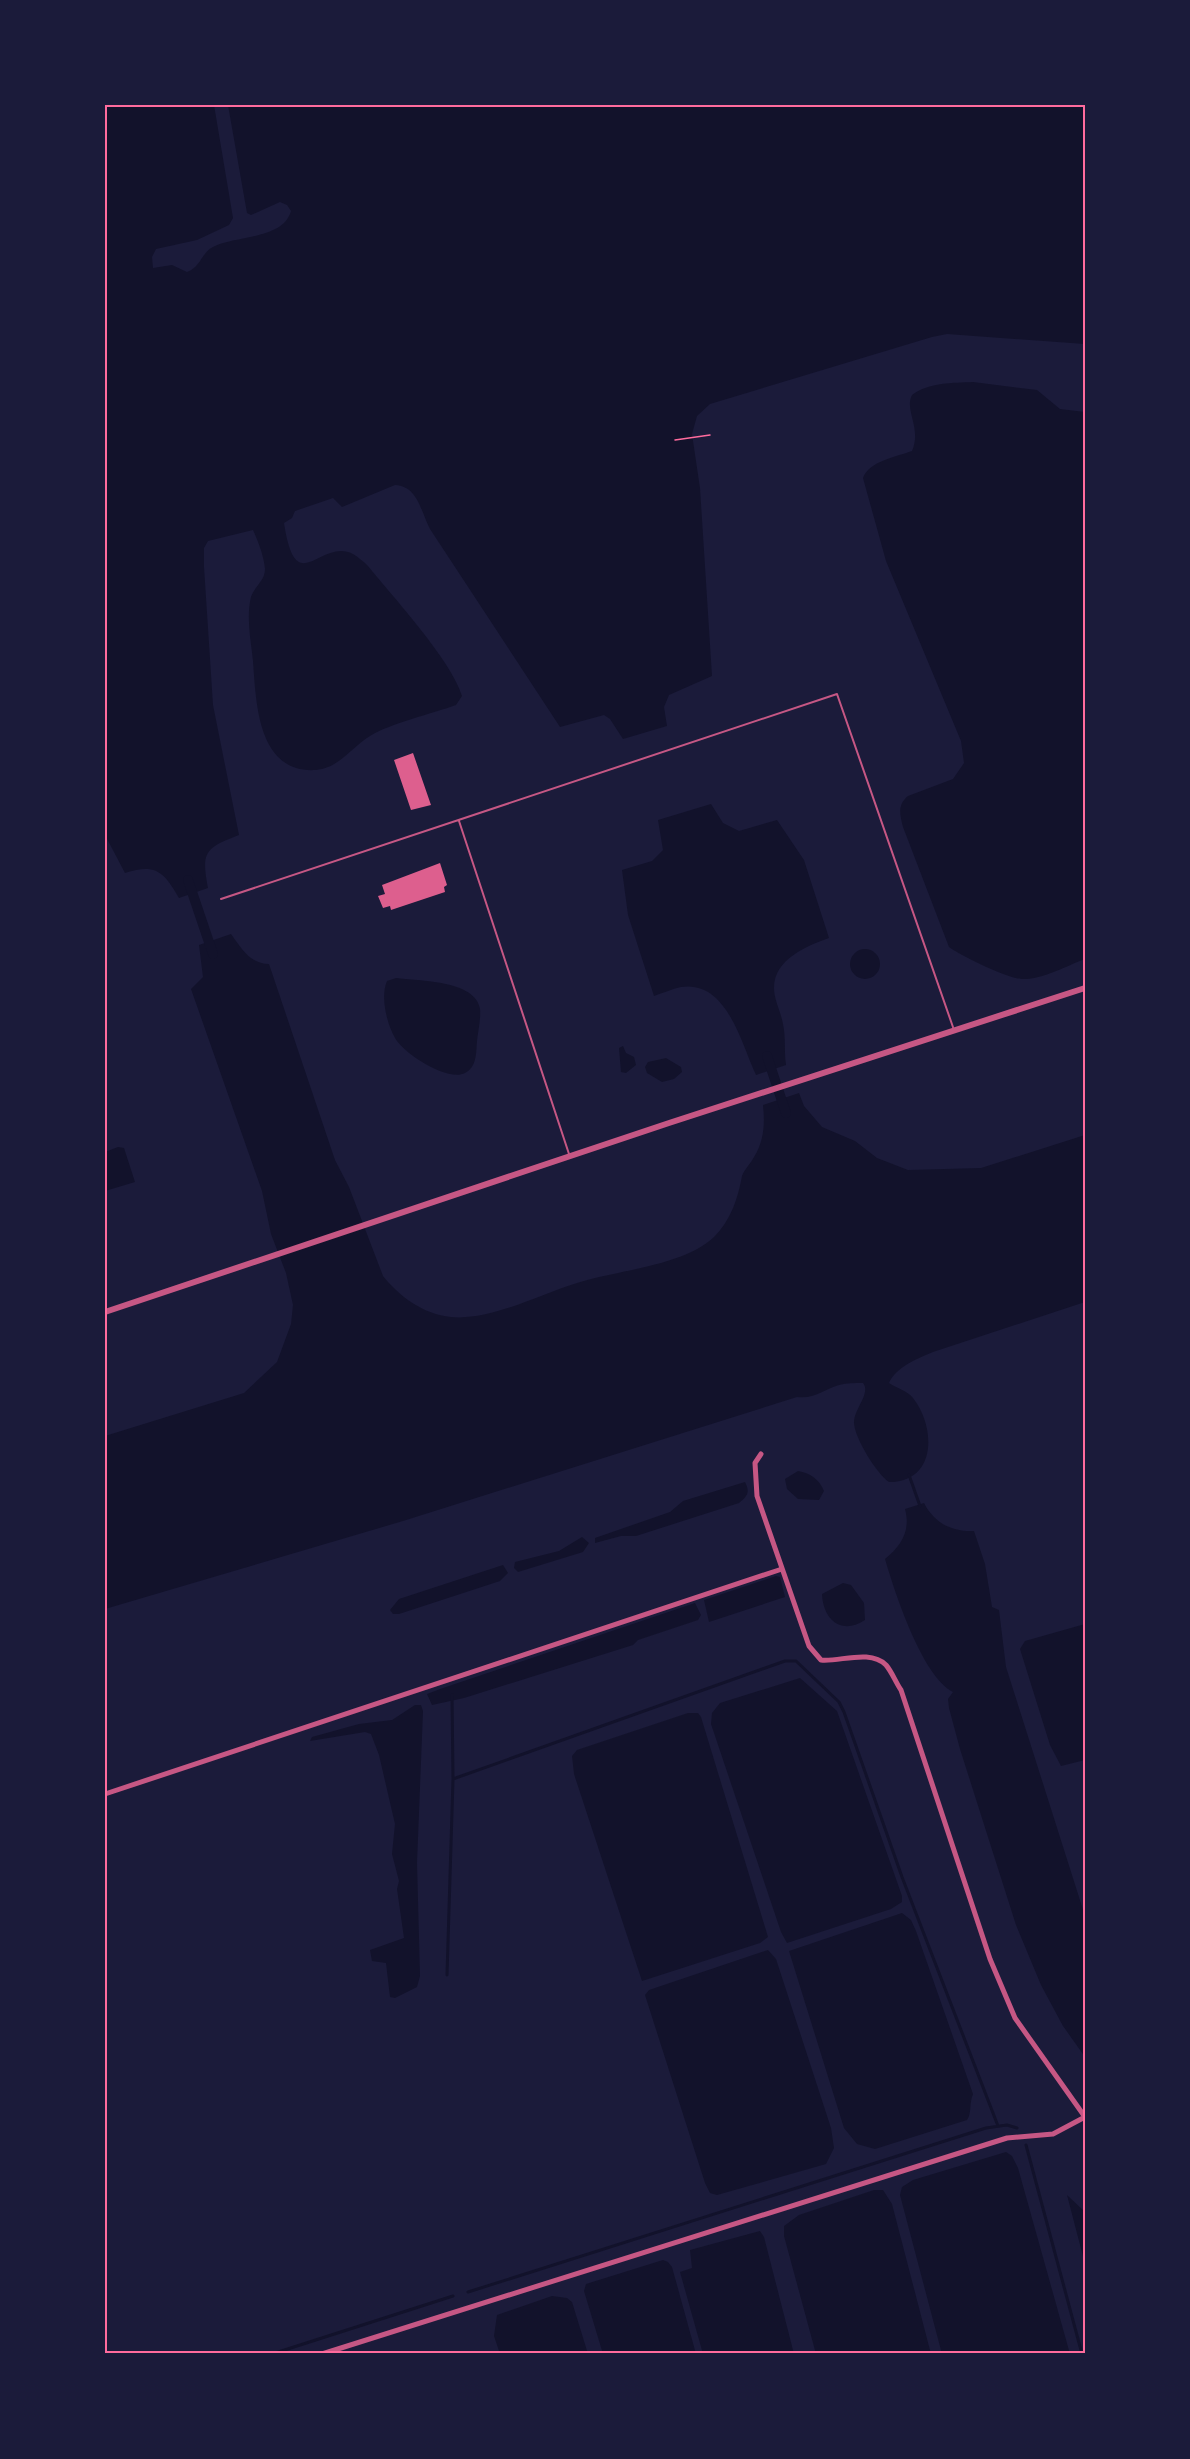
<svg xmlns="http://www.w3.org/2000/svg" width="1190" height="2459" font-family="'Exo 2',sans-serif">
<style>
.water{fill:#12122b}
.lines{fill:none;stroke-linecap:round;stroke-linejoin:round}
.stream{stroke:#12122b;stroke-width:3}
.canal{stroke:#12122b;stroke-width:10}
.building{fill:#dd5f8e}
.path{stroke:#ff6b9d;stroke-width:1.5}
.service{stroke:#c65784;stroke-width:2}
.minor{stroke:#c65784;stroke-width:5}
.tertiary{stroke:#c65784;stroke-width:6}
.neatline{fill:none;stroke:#ff6b9d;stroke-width:2}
</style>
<rect width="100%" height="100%" fill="#1b1b3a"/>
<path class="water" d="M105,105H214L233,218L229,225L197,240L156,249L152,257L153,268L172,265L187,272C201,267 201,253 213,247C235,235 283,240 291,211L287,205L280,202L251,215L247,213L228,105H1085V344L947,334L932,337L710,404L697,416L692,434L700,488L712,676L669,695L664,707L667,726L623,739L610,719L604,715L560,727L430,529C421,512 418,486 395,485L342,507L333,498L295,511L292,518L284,523C296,602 320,537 353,554C358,557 364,562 368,566C393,597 452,661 462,696L456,705C434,713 389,724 370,736C352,747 339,768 316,770C257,774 256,701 253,661C251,641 246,617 251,597C254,587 265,581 265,569C264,556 258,541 253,530L208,541L204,548V567L213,705L239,835C205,848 201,852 208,888L179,898C164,872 156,863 125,873L105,835Z
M973,382L1037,390L1060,409L1085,412V959C1066,966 1042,980 1022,979C1009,979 959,955 949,947L903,827C900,815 897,805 908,796L953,779L964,763L961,741L886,561L863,478C869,461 896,457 912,451C922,428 904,410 912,395C929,382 953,383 973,382Z
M711,804L723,823L739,831L777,820L804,860L829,938C807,946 774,959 774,988C774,1000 781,1012 783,1024C786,1038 784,1051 786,1065L756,1075C741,1043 727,980 681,987C672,989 663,993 654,996L628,915L622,870L652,861L663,850L658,820Z
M231,934C242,949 249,963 269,964L335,1160L349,1187L383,1276C400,1297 423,1314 451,1317C490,1321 541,1294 577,1283C617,1270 684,1266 714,1237C731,1220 738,1198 742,1176C744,1170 751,1163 754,1157C764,1141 765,1124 763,1105L799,1093L804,1106L822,1127L855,1141L877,1158L908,1170L981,1168L1085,1135V1302L933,1352C918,1358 896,1367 889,1383C896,1388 908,1391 913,1398C936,1427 937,1482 889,1482C877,1474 853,1436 854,1421C855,1408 871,1393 863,1383C855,1383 847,1383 839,1385C823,1390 815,1399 797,1397L403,1521L105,1609V1436L244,1393L277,1362L291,1324L293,1305L286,1273L271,1234L262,1191L191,989L203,977L199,945Z
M850 964a15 15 0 1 1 30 0a15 15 0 1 1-30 0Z
M396,978C418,981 476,980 480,1009C481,1019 478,1031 477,1041C476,1053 477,1067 465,1073C448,1082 404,1054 395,1038C387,1024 380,997 387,981Z
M623,1046L626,1053L634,1057L636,1065L626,1073L621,1072L619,1048Z
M666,1058L681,1067L682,1072L674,1079L662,1082L647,1073L645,1067L648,1062Z
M118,1147L124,1148L135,1182L105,1191V1152Z
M798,1471C810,1473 819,1479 824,1491L819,1500L798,1499L787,1489L785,1479Z
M745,1482C750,1492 748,1496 739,1503L636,1536H621L595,1543V1538L670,1512L683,1501Z
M924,1503C934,1523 952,1532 974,1531L985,1564L992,1607L999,1610L1006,1667L1085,1916V2057L1063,2026L1041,1985L1016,1925L960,1749L949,1708L948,1699L953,1692C922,1676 895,1593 885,1559C901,1546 911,1531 905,1509Z
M582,1537L589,1543L583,1552L518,1572L514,1568L515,1562L559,1551Z
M503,1565L508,1573L500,1581L399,1614H393L390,1610L399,1599Z
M776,1576L780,1577L785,1597L709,1622L704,1600Z
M843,1583L851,1585L864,1603L865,1620C841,1636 823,1619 822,1594Z
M695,1603L701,1615L698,1620L638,1640L633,1645L464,1698L432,1705L427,1694L443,1688Z
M1085,1624V1760L1061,1766L1050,1745L1020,1649L1025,1641Z
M800,1678L837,1711L902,1896V1902L891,1909L787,1943L781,1932L711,1724L712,1713L720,1703Z
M415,1705H421L423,1711L417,1863L420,1976L417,1987L395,1998L390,1997L386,1963L372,1961L370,1950L404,1938L397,1889L399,1881L392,1854L395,1824L379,1755L371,1734L365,1732L310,1741L312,1737L359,1724L392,1720Z
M688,1713H698L701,1717L768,1937L760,1943L642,1981L574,1774L572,1756L577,1750Z
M902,1913L911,1920L916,1931L973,2094C969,2103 972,2113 967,2120L875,2149L857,2144L844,2128L789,1951Z
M768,1950L776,1959L831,2128L834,2148L826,2164L717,2195L710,2193L705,2183L645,1995L649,1990Z
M1006,2152L1012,2156L1018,2168L1070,2354H942L900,2195L902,2187L913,2180Z
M874,2190H883L892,2204L931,2354H816L784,2236V2226L799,2215Z
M1067,2195L1085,2212V2264Z
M760,2231L764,2237L794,2354H703L680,2272L692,2268L690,2250Z
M663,2260L668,2262L672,2267L696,2354H603L584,2291L586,2284Z
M552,2296L567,2298L572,2302L588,2354H500L494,2336L497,2315Z"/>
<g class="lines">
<path class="stream" d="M909,1475L920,1506
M453,1779L785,1661H796L839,1702L844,1712L902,1877L998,2126
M447,1975L453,1779L452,1695
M1026,2145L1082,2354
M468,2292L986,2128L1007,2125L1017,2128
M272,2354L453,2296"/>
<path class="canal" d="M188,880L213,954
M767,1056L786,1113"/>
</g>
<path class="building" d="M413,753L431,805L411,810L394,760Z
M440,863L447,885L444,887L445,892L391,910L390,906L383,908L378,896L385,894L382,885Z"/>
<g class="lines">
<path class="path" d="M675,440L710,435"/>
<path class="service" d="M459,821L569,1154
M221,899L837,694L954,1030"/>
<path class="minor" d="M761,1454L755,1463L757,1496L809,1646L821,1660C840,1662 870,1649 886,1665C892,1672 896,1683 901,1690L990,1959L1015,2018L1085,2117
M105,1794L782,1569
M322,2354L1007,2138L1053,2134L1085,2117"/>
<path class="tertiary" d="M105,1312L669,1123L1085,988"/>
</g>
<rect width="1190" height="2459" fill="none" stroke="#1b1b3a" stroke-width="213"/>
<rect x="106" y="106" width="978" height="2246" class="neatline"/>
</svg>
